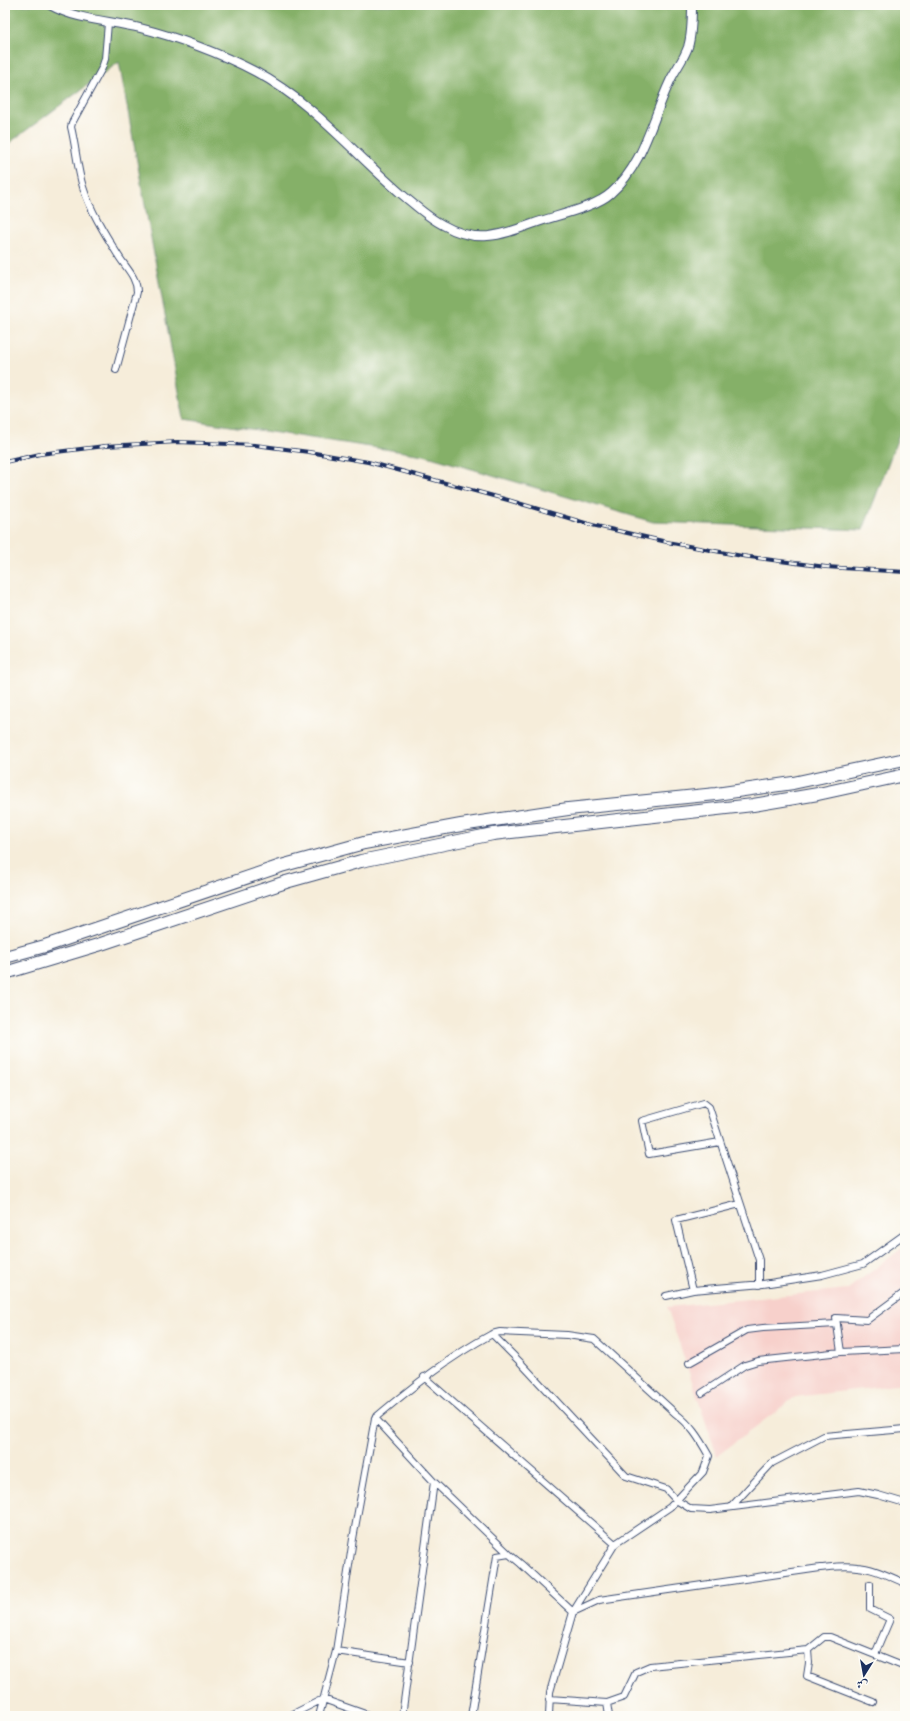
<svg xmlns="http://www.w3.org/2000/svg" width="910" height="1721" font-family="'Libre Caslon Text',Amiri,serif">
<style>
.built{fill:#f7d0cb}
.forest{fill:#85b067;stroke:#507062}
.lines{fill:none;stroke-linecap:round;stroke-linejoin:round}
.minor-casing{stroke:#3c4c71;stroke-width:8}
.tertiary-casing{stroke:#3c4c71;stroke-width:10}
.motorway-casing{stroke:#3c4c71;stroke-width:14}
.minor{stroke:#fff;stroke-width:6}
.tertiary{stroke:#fff;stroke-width:8}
.motorway{stroke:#fff;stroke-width:12}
.rail-casing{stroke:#1b2f5e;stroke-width:4}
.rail{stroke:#fdfcf7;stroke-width:2.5;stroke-dasharray:8;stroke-linecap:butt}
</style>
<rect width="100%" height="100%" fill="#fdfcf7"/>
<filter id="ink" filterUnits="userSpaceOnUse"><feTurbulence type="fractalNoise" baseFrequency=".025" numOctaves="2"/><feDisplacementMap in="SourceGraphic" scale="8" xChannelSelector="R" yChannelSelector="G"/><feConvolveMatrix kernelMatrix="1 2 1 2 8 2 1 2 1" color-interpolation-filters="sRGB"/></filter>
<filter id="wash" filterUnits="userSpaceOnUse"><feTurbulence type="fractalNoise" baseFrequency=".012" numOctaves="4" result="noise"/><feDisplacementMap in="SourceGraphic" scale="16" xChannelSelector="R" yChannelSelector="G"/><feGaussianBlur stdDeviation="0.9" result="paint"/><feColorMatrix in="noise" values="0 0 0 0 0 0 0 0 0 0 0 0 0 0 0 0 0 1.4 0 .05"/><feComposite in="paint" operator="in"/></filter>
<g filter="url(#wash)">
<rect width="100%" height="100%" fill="#f6edda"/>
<path class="built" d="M905,1246V1384L795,1397L717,1456L667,1307L848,1289Z"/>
<path class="forest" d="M5,5H905V419L863,530L653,522L424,455L184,419L119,62L5,146Z"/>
</g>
<g filter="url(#ink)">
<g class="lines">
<defs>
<path id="minor" d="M108,23L105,59L102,68L72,123L71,127C76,147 77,168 83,187C90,210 105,234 118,255C125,267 137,277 137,292L116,370
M720,1142L649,1154L642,1121L704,1103L709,1107L759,1260V1285
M693,1290L676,1220L740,1204
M905,1292L867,1320L836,1318L841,1352L905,1349
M666,1296L693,1290L763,1284L822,1275L863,1264L905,1234
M689,1363L747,1330L763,1328L837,1324
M424,1377L615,1544
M702,1393L745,1365L758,1361L841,1352
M375,1418C412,1387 449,1357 492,1334
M731,1507L772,1463L824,1436L905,1429
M870,1584V1609L890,1619L875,1654
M336,1651L410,1662
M549,1699L607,1703L624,1697L636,1672L650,1666L808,1650
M873,1702L807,1676L809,1663L808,1650L824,1637H830L905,1667
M607,1703L609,1716
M289,1716L323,1699L371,1716
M319,1716L336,1651L353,1539L375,1418L434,1482L509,1554
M402,1716L434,1482
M471,1716L497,1556L509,1554L521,1564L573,1612L615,1544L670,1507L703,1472L709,1456C699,1438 691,1425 675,1413L594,1339L567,1335L500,1332L492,1334L520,1362L626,1476L666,1489L676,1500L691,1509L710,1510L859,1491L878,1495L905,1503
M549,1716L550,1692L573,1612L599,1600L820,1568C832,1567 845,1565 857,1567C874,1568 890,1577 905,1583"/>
<path id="tertiary" d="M50,5C79,21 109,20 140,28C177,37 222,54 256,72C314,103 355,155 405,197C417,207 429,218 443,225C476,244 499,236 532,224C553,216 595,208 611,193C644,164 652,119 670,81C675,70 684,59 688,47C692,34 692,19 692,5"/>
<path id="motorway" d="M5,957L45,946L281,866L364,843L461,825L568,809L716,794L793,783L905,759
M5,973L98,945L286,882L361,861L493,834L753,805L818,794L905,775"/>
</defs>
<use href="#minor" class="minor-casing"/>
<use href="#tertiary" class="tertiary-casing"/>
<use href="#motorway" class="motorway-casing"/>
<use href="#minor" class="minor"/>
<use href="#tertiary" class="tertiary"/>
<use href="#motorway" class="motorway"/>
<defs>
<path id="rail" d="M5,462L40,454L105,446L178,442L255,445L309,452L368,462L508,500L592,525L667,542L742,556L826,567L905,572"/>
</defs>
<use href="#rail" class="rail-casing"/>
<use href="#rail" class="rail"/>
</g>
</g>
<rect width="910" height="1721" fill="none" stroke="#fdfcf7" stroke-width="20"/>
<g transform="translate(864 1675) rotate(191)" stroke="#fdfcf7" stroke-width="3" paint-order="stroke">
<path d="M0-3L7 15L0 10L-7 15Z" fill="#1b2f5e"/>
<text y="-6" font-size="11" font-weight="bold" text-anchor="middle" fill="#1b2f5e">ش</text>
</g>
</svg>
